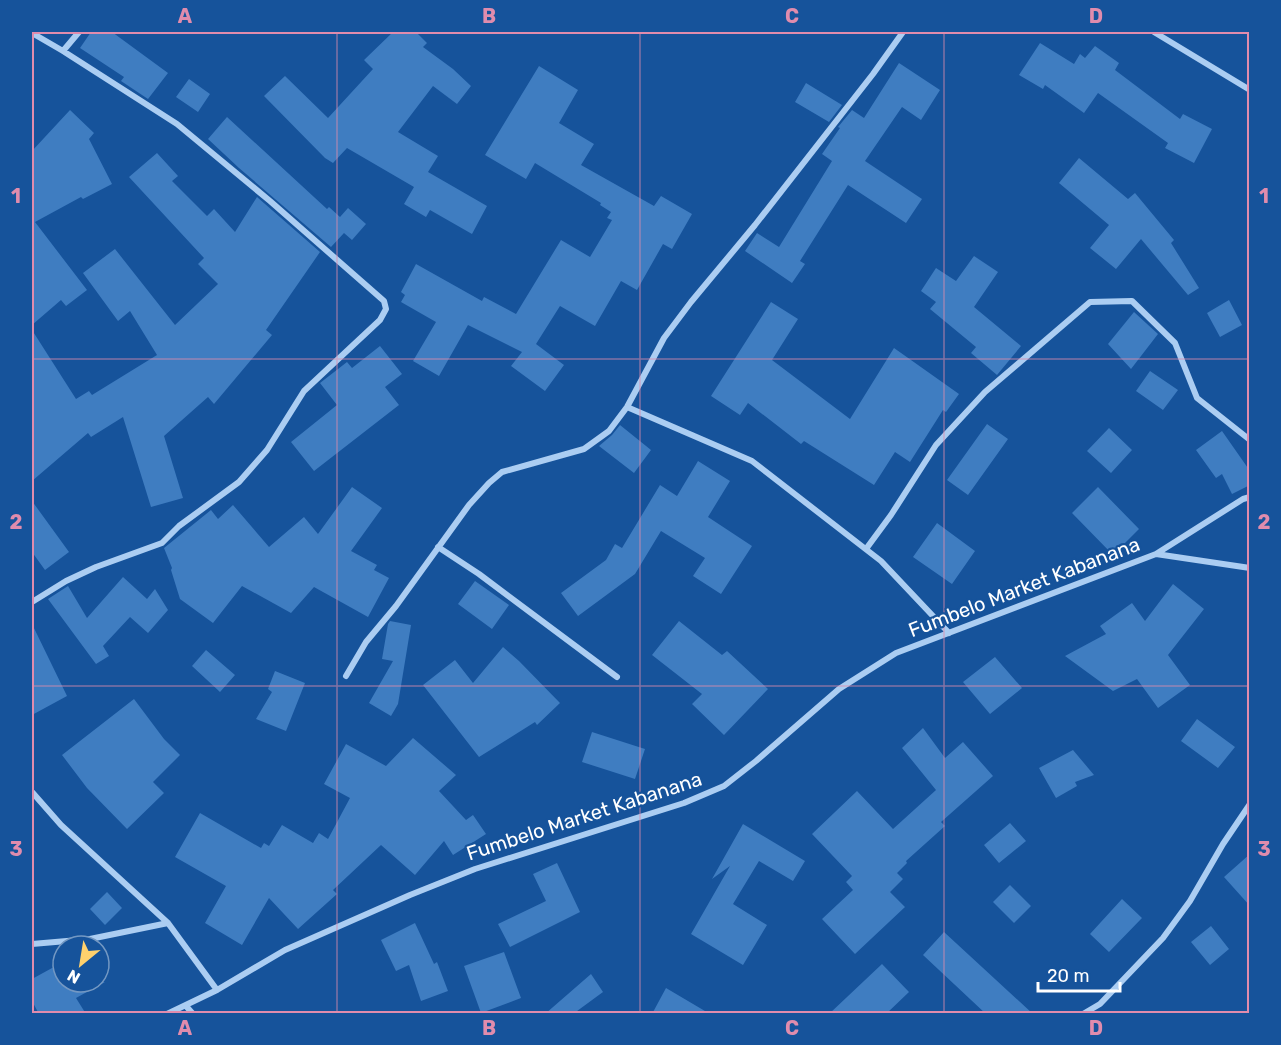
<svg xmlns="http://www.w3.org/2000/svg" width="1281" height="1045" font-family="Rubik,sans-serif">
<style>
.building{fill:#3f7dc1}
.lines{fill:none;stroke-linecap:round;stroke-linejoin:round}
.minor{stroke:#abcdf2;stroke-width:6}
.grid{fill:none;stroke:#e08cad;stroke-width:1.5;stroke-opacity:0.55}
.labels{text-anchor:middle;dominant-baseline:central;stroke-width:4.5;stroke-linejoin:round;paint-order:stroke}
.street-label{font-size:20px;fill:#fff;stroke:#16539b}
.neatline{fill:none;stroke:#e08cad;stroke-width:2}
.grid-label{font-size:20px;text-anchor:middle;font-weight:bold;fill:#e08cad}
</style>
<rect width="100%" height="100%" fill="#16539b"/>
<path class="building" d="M91,32H112L168,73L148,99L121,81L124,77L80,48Z
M393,32H416L427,43L423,47L453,69L471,86L457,104L433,86L398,132L438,156L428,172L487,206L472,234L430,210L426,217L404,204L414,187L347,148L333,163L325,158L264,96L285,76L328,118L373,69L364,60Z
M1040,43L1074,64L1080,54L1085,58L1095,46L1119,63L1115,70L1180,119L1183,114L1212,129L1194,163L1165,148L1168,143L1098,93L1084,113L1045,85L1043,89L1019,75Z
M899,63L940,90L921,120L902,107L865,161L922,199L906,223L848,185L800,261L805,264L792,283L745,251L757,233L779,247L832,161L822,154L840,128L838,127L852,110L864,118Z
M539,66L578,90L559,123L594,144L581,165L654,206L661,196L692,214L672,249L663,244L637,290L621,281L595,326L560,306L536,344L564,365L545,391L511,366L522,352L468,325L439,376L413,361L436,322L401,302L405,295L401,292L416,264L482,301L484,297L516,314L561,240L590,257L612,220L607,218L611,212L600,205L601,203L535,163L526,179L485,155Z
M189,79L210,94L198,112L176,97Z
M806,83L842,105L829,122L795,102Z
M70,110L94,133L89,139L112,184L83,199L81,197L35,222L87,290L66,306L61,300L32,325V151Z
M227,117L327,209L329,207L340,217L348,208L366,224L352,240L344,233L331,247L239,168L208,139Z
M157,153L178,176L172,181L207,216L214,209L235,232L257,197L320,252L266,330L272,335L214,404L208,397L164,436L183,498L151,507L123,417L91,437L88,433L32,481V330L76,399L89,391L92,395L157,355L130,311L118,321L83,273L115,249L175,325L218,284L198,264L204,258L129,177Z
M1079,158L1128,199L1135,193L1174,240L1171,243L1199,288L1188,295L1141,239L1116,269L1090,248L1109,225L1059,183Z
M974,256L998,272L974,307L1021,346L997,375L971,353L976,347L930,309L936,302L921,291L936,268L956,281Z
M1229,300L1242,325L1220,337L1207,313Z
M771,302L798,319L772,360L850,419L894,348L959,394L946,412L943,410L910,462L895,452L874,485L804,441L801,444L748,403L740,415L711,396Z
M1134,312L1158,334L1131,369L1108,344Z
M380,346L402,374L385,387L399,405L314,471L291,442L337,405L320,383L347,362L352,368Z
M1150,371L1178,390L1163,410L1136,391Z
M987,424L1008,439L968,495L947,480Z
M620,425L651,450L634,473L599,446L612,435Z
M1109,428L1132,450L1111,473L1087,451Z
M1222,431L1250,471V485L1232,494L1222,474L1216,478L1196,450Z
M698,461L730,481L708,517L752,546L721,594L693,576L705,558L661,531L635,574L578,616L561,593L606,560L615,544L622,548L660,485L677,496Z
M352,487L382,508L351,551L377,565L374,570L389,578L368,617L314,587L291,613L242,586L213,623L180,599L171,570L172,568L164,548L211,510L218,519L233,505L269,547L304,517L318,534Z
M1098,487L1139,529L1113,555L1072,513Z
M32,501L69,552L45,570L32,552Z
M937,523L975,551L952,584L913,557Z
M123,577L147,599L155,589L168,610L148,633L130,617L103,646L109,656L96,664L48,599L68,586L87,618Z
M475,581L509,605L492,629L458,604Z
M1173,584L1204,609L1168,655L1190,685L1158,708L1137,679L1113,691L1065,656L1106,634L1100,626L1132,603L1145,621Z
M390,621L411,625L398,704L391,716L369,703L393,661L382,659L388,624Z
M679,621L722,655L727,651L768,689L724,735L692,704L702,694L652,655Z
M32,624L67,696L32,715Z
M503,647L519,661L560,703L537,725L535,722L479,757L423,685L455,660L473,683Z
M206,650L235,675L220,692L192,666Z
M995,657L1022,688L990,714L963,682Z
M275,671L305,683L286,731L256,719L272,692L268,689Z
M134,699L164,739L180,755L153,782L164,793L127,829L87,788L62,755Z
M1197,719L1235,747L1218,768L1181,741Z
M923,728L945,758L963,742L993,776L941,822L945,826L906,861L907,863L897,873L903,879L890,892L905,907L855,954L822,919L853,890L846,882L852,876L812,834L857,791L893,829L936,790L902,748Z
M592,732L645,749L635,779L582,762Z
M413,738L456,775L439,791L466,820L473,815L486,834L453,855L444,841L415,875L381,845L333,890L337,894L298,929L269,898L242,945L205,923L226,886L175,857L200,813L261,848L264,843L269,846L282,825L313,843L319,833L328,839L350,798L324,784L346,744L386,766Z
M1073,750L1094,775L1075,782L1077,786L1056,798L1039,768Z
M1010,823L1026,841L999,863L984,845Z
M743,824L805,861L793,881L759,861L733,904L767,925L743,965L691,934L730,866L712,879Z
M1250,854V906L1224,877Z
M557,863L580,912L510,947L498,924L546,901L533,874Z
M1010,885L1031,906L1014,923L993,902Z
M107,892L122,908L105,925L90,909Z
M1122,899L1142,918L1109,952L1090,934Z
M415,923L434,964L437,962L448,991L421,1001L409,965L396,971L381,940Z
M1211,926L1229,949L1210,965L1191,942Z
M944,932L1033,1014H986L923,955Z
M504,952L521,998L481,1013L464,966Z
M63,962V982H105L76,998L86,1014H39L32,1001V979Z
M882,964L909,992L886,1014H829Z
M591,974L603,992L573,1014H545Z
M666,988L710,1014H652Z"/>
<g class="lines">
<path class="minor" d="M1154,32L1250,90
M32,33L63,51L177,124L270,201L384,301L386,309L380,320L304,391L267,450L239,482L179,526L162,543L96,567L66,581L32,602
M63,51L79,32
M627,407L752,461L881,561L949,633
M438,547L479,574L617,677
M866,549L891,515L936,445L985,392L1090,302L1132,301L1175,343L1197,398L1250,440
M1156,554L1250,568
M346,676L366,642L396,606L469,505L489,483L502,472L584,449L609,431L627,407L664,338L691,302L755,225L873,74L903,32
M32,792L61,825L168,923L217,990
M32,944L90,939L168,923
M186,1006L193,1014
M167,1014L217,990L285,950L410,895L475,869L684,803L724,786L756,761L839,689L896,653L1156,554L1243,499L1250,497
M1083,1014L1100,1004L1163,938L1190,901L1223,844L1250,804"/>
</g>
<path class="grid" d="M337,32V1014M640,32V1014M944,32V1014M32,359H1250M32,686H1250"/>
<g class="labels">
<g class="street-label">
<text transform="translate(1024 587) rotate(-21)">Fumbelo Market Kabanana</text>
<text transform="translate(584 816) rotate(-18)">Fumbelo Market Kabanana</text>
</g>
</g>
<rect width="1281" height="1045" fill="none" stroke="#16539b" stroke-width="66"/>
<g transform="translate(81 964) rotate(210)"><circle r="28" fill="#16539b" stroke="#7398c3" stroke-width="1.5"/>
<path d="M0-4.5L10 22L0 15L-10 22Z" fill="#ffd16d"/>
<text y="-9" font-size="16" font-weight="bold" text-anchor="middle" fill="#ffffff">N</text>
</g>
<path d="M1038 982v9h82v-9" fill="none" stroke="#ffffff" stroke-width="3"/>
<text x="1047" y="982" font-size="18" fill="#ffffff" stroke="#16539b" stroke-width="4.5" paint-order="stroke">20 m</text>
<rect x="33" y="33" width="1215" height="979" class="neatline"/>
<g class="grid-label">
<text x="185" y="23">A</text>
<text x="489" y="23">B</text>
<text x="792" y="23">C</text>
<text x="1096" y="23">D</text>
<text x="16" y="203">1</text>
<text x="1264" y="203">1</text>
<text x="16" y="529">2</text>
<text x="1264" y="529">2</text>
<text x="16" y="856">3</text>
<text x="1264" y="856">3</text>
<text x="185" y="1035">A</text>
<text x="489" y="1035">B</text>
<text x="792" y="1035">C</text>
<text x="1096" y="1035">D</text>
</g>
</svg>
